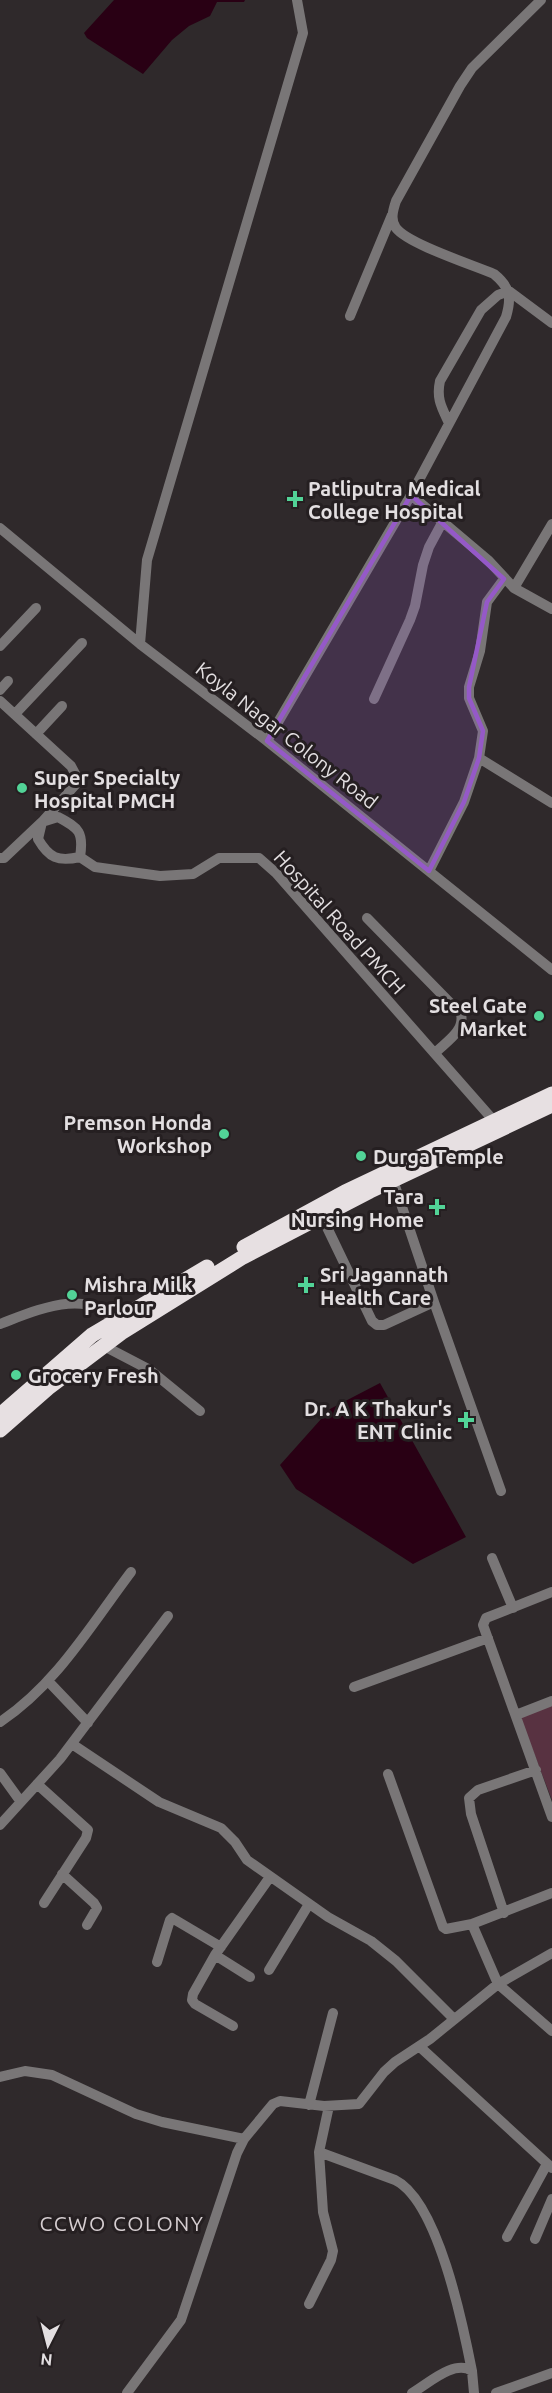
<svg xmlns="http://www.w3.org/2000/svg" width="552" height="2393" font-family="Ubuntu,sans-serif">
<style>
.green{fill:#583241}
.water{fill:#290014}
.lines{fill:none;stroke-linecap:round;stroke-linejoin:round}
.minor{stroke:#797677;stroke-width:10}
.highway{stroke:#e7e0e2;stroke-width:15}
.marked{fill:#9559c8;fill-opacity:0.2;stroke:#9559c8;stroke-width:4.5;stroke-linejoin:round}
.poi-dot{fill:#52d397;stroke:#251f21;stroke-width:2}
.labels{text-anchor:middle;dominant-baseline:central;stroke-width:6;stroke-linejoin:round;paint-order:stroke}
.poi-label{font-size:20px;font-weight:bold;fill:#e3dfe1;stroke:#251f21;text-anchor:start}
.street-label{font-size:20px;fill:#e3dfe1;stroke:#251f21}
.neighbourhood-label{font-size:21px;letter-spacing:1.5px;fill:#d6ced1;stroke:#251f21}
</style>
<rect width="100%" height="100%" fill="#2f292b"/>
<path class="green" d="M552,1704V1800L520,1717Z"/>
<path class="water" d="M114,0H245L244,2H217L210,16L189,26L172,40L143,74L87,38L84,33Z
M380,1383L466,1537L413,1564L296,1489L280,1465L330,1409Z"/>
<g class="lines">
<path class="minor" d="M350,316L392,215
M449,423C442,408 436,399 440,381L481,310L498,295L509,291L552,323
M411,495L488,560L514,588L552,609
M0,528L140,644L267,741L552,970
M514,588L552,524
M140,644L147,560L303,33L297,0
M0,646L36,608
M0,690L8,681
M374,699L410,620L415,606L423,565L429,547L443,521
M0,701L71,766L78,779L77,783L42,822L4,858H0
M15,714L82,643
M36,734L62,706
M267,741L411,495L506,317C512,297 510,287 494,274C473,265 408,244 396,228C390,220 393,210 396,201L460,86L472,68L541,0
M479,758L552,803
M42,822L58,817C79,828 84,832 80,857L95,867L160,876L193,874L219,858H259L276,873L494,1121
M42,822L38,839C49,858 58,862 80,857
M429,871L464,802L479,758L483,731L469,698V687L480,651L487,602L504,579
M367,918L461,1014C465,1031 446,1042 435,1053
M393,1180L434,1302L501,1491
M322,1217L372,1321L377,1325H384L434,1302
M0,1324C35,1311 92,1284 117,1326
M104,1346L150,1370L200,1411
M492,1558L513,1608
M552,1592L486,1618L483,1625L552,1817
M48,1681L88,1723
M354,1687L488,1638
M516,1715L552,1701
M0,1722C56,1685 91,1625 131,1572
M72,1744L159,1802L221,1828L235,1842L247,1860L328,1917L371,1941L396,1961L454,2019
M0,1773L21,1802
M388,1774L443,1927L446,1929L472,1924L552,1893
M37,1784L88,1830L86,1838L44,1903
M0,1825L60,1759L168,1616
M62,1874L94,1903L97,1908L87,1925
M504,1913L471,1814L469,1798L478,1790L536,1770
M472,1924L498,1984L552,2031
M215,1955L250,1977
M157,1962L170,1920L172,1918L221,1947
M269,1970L309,1904
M233,2026L195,2004L192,2000L193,1994L215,1955L270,1877
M420,2047L552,2168
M0,2077L25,2071L52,2075L136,2114L162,2122L244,2139
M309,2105L333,2013
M319,2152L395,2180C438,2201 463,2325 472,2371
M507,2237L547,2164
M535,2239L552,2199
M309,2304L331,2260L333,2251L323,2212L319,2152L329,2106
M127,2393L181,2320L237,2153L244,2139L273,2104L280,2101L324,2106L359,2104L384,2072L395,2062L430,2039L498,1984L552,1953
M412,2393C428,2384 454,2359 472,2371L474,2393
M496,2393L552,2373"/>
<path class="highway" d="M244,1247L345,1192L552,1094
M0,1415L92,1335L207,1267
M0,1430L48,1388L121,1333L243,1257L370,1191L552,1105"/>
</g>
<path class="marked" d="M411,495L504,579L487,602L469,687V698L483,731L479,758L464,802L429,871L267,741Z"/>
<g class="poi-dot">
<path d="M292 490h6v6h6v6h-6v6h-6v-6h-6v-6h6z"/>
<circle cx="22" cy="788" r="6"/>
<circle cx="539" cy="1016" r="6"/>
<circle cx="224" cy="1134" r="6"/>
<circle cx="361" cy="1156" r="6"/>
<path d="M434 1198h6v6h6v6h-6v6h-6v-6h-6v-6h6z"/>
<path d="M303 1276h6v6h6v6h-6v6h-6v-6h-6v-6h6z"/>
<circle cx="72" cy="1295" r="6"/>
<circle cx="16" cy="1375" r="6"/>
<path d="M463 1411h6v6h6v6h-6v6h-6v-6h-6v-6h6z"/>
</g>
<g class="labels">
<g class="poi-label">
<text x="308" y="488">Patliputra Medical<tspan x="308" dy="23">College Hospital</tspan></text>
<text x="34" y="777">Super Specialty<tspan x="34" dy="23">Hospital PMCH</tspan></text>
<text x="527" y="1005" text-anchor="end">Steel Gate<tspan x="527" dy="23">Market</tspan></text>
<text x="212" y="1122" text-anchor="end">Premson Honda<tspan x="212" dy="23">Workshop</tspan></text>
<text x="373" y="1156">Durga Temple</text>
<text x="424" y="1196" text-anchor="end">Tara<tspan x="424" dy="23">Nursing Home</tspan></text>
<text x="320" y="1274">Sri Jagannath<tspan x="320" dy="23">Health Care</tspan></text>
<text x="84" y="1284">Mishra Milk<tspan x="84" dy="23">Parlour</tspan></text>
<text x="28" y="1375">Grocery Fresh</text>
<text x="452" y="1408" text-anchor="end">Dr. A K Thakur's<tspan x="452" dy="23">ENT Clinic</tspan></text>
</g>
<g class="street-label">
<text transform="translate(287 735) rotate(38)">Koyla Nagar Colony Road</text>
<text transform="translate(340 922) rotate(48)">Hospital Road PMCH</text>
</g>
<g class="neighbourhood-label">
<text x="122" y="2223">CCWO COLONY</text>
</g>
</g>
<g transform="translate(48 2345) rotate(186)" stroke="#251f21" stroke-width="4.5" paint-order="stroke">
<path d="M0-4.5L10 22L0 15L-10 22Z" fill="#e3dfe1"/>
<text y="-9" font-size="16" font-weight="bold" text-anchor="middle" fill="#e3dfe1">N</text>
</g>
</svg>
